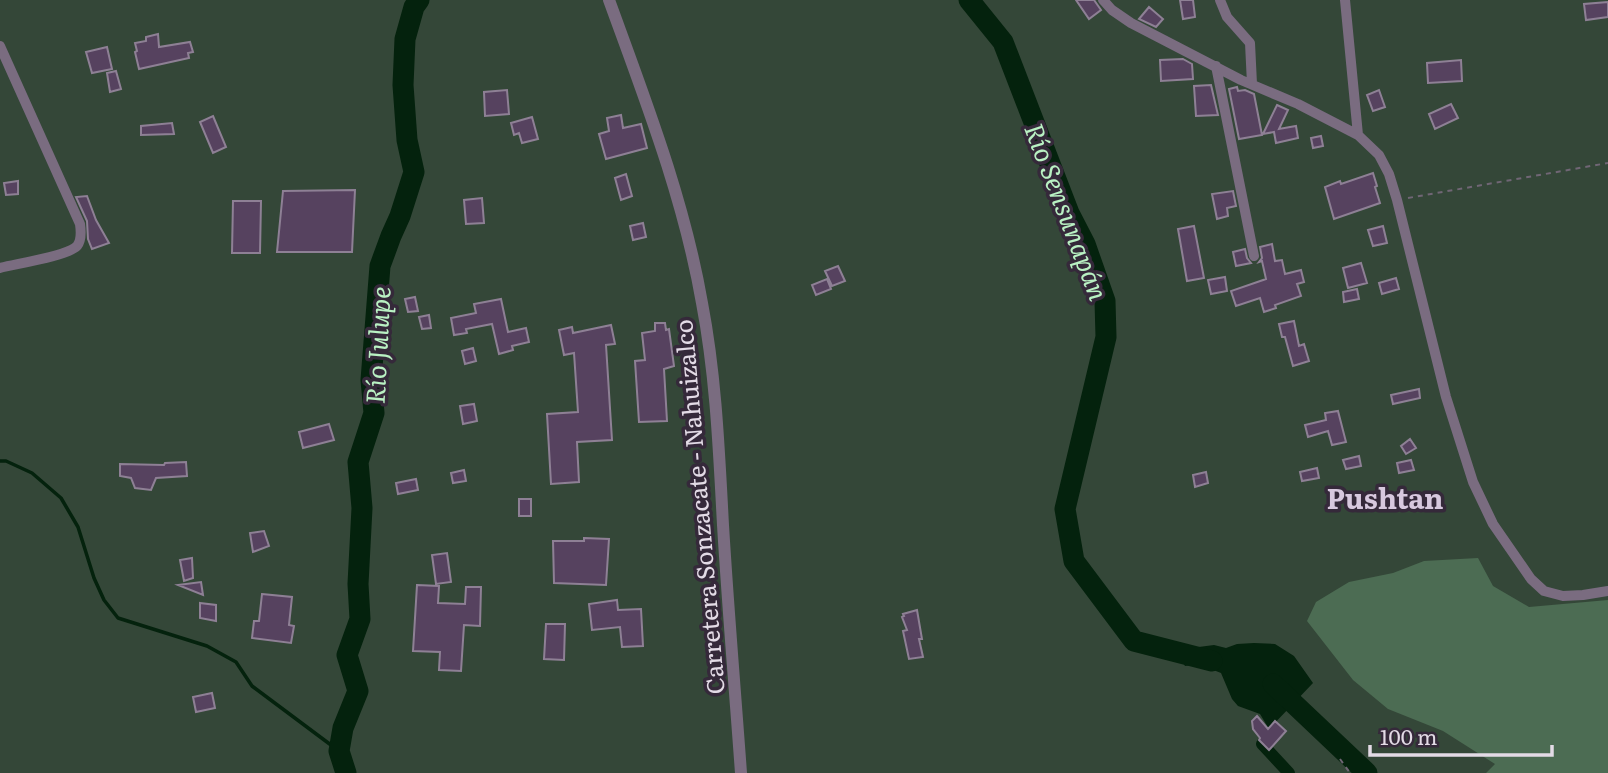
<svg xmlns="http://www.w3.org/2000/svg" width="1608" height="773" font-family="Literata,serif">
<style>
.green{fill:#344738}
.forest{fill:#4c6c53}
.water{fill:#04220d}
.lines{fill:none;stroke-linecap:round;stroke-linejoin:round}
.stream{stroke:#04220d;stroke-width:3.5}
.canal{stroke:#04220d;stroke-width:12}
.river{stroke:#04220d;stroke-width:21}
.building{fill:#56425f;stroke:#8e8095;stroke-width:2}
.path{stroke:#706675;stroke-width:2;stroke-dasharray:5 5;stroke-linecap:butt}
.minor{stroke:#7a6c80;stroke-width:10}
.tertiary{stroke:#7a6c80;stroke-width:12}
.labels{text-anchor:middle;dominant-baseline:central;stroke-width:7;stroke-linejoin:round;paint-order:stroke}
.street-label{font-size:24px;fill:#e3dbe6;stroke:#35293a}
.water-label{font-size:26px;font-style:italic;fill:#b9f1c3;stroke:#35293a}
.quarter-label{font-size:28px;font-weight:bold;fill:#d7c8de;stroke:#35293a}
</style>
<rect width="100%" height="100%" fill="#35293a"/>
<path class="green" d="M0,0H1608V773H0Z"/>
<path class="forest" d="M1478,558L1493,586L1529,607L1608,600V773H1486L1495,764L1443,731L1388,709L1353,680L1307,621L1316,602L1349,582L1393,573L1424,561Z"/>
<path class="water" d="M1254,643L1275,644L1294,656L1313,683L1269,729L1260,714L1238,706L1232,699L1221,673L1198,664L1185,666L1182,661L1187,651L1191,648L1214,645L1226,648L1237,644Z"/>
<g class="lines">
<path class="stream" d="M0,461H6L32,473L61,498L78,527L94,578L104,600L118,618L207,646L236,662L252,686L339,751"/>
<path class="canal" d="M1262,744L1289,773"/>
<path class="river" d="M969,0L1003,42L1069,213L1085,244L1105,301L1106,337L1065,509L1074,561L1134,641L1212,661
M1273,684L1367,773
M346,773L339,751L343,728L358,691L347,655L360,619L358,584L362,508L358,462L374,413L371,380L380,266L391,236L400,216L414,172L407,140L403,85L405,39L414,7L419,0"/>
</g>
<path class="building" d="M1076,0H1094L1101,10L1089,19Z
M1180,0H1193L1195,17L1183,19Z
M1608,2V17L1586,20L1584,4Z
M1149,7L1163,19L1156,27L1139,19Z
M158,34L159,47L190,42L193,52L188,53L189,58L139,69L135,52L137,51L135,43L146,41V37Z
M107,47L112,69L92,73L86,52Z
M1183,59L1192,64L1193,79L1161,81L1160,60Z
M1461,60L1462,81L1428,83L1427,63Z
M116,71L121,89L110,92L107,73Z
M1211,85L1218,115L1196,116L1194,86Z
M1237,87L1238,91L1245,90L1254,94L1262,135L1239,139L1229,89Z
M507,90L509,114L485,116L484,92Z
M1379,90L1385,107L1373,111L1367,95Z
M1451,104L1458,118L1435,129L1429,114Z
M1277,105L1288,110L1279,129L1296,126L1298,138L1276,143L1274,132L1263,134Z
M621,115L623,128L641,124L647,148L606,159L599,134L609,131L607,118Z
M213,116L226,147L213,153L200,122Z
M532,117L538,139L522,143L519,133L514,135L511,123Z
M172,123L174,134L141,135V126Z
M1321,136L1323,146L1313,148L1311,138Z
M1373,173L1377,186L1375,187L1380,203L1334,219L1325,187L1340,181L1341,184Z
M626,174L632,196L621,200L615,178Z
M18,181V194L6,195L4,183Z
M355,190L352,252H277L283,191Z
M1233,191L1236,206L1227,208L1228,216L1217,219L1212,194Z
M87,196L96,220L109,243L92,249L88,239L87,221L76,197Z
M482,198L484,223L466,224L464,200Z
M233,201H261L260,253H232Z
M643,223L646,237L633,240L630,226Z
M1194,226L1204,278L1187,281L1178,229Z
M1383,226L1387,243L1373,246L1368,230Z
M1272,244L1275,261L1282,260L1285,274L1301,270L1304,282L1297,284L1301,296L1275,305L1276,308L1264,312L1260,298L1236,306L1231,291L1266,279L1262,261L1259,262L1262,258L1260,247Z
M1245,249L1247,258L1251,263L1236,266L1233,252Z
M1361,263L1367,283L1348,288L1343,268Z
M838,266L845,281L832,286L825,271Z
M1225,277L1227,291L1211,294L1208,280Z
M1396,278L1399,289L1382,294L1379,283Z
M827,279L831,289L816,295L812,285Z
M1357,289L1359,299L1344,302L1343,292Z
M415,297L418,311L408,312L405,299Z
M501,299L508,332L526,328L529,342L512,346L513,350L499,354L492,324L466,329L467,333L454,335L451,318L476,313L474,304Z
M429,315L431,328L422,329L419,317Z
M1294,321L1299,346L1304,344L1309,361L1293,366L1285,337H1282L1279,324Z
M655,323H665L666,330L669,329L674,366L664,369L667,421L639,422L635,361L645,360L642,333L655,331Z
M611,325L615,344L606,345L612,440L577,442L579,482L551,484L547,414L578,412L574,353L564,355L559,330L572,327L573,333Z
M473,348L476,361L465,364L462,351Z
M1419,389L1420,398L1393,404L1391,395Z
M474,404L477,421L463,424L460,406Z
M1338,411L1346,442L1332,445L1328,431L1308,437L1305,425L1326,420L1325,413Z
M329,424L334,440L303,448L299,432Z
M1410,439L1416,448L1406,454L1401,446Z
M1359,456L1361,466L1346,469L1343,460Z
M1411,460L1414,470L1399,473L1397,463Z
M186,462L187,476L156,478L151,490L135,488L131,478L120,476V464L164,465L165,463Z
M1317,468L1319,478L1302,481L1300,472Z
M464,470L466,481L453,483L451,473Z
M1206,472L1208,483L1195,487L1193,475Z
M416,479L418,490L398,494L396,483Z
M519,499H531V516H519Z
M264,531L269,546L253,552L250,533Z
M584,538L609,539L606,585L554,583L553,541H584Z
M447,553L451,582L436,584L432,555Z
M192,558L193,578L184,581L180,560Z
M201,582L203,595L178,585Z
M417,585L439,586L438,603L465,604L466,587H481L480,626L464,625L461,671L439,670L440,652L413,651Z
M262,594L292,597L289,625L294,626L291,643L252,638L254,621H259Z
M617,600L618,610L641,609L643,646L622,647L620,627L592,630L589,604Z
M200,603L216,605V621L200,618Z
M917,610L922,639H919L923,657L909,659L903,631L907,630L902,617L904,616L903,614Z
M546,624H565L564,660L544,659Z
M212,693L215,708L196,712L193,697Z
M1257,716L1268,729L1275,721L1286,731L1269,750L1259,740L1260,738L1253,729L1252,721Z"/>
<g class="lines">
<path class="path" d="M1408,198L1608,163
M1340,759L1350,773"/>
<path class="minor" d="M1103,0L1112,10L1131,23L1241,80L1298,104L1358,135L1379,155L1389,174L1397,200L1446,397L1473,482L1493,524L1531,579L1544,591L1563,596L1583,595L1608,591
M1220,0L1227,17L1250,43L1252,84
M1345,0L1358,135
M0,46L80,224C81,231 82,240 77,246C68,256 15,264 0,268
M1216,66L1254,256"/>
<path class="tertiary" d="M609,0C645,99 684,199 702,303C716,376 719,451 723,525C728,608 735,690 741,773"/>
</g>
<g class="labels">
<g class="street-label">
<text transform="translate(698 507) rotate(-95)">Carretera Sonzacate - Nahuizalco</text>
</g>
<g class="water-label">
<text transform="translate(1068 211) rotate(69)">Río Sensunapán</text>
<text transform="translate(376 345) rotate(-87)">Río Julupe</text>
</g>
<g class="quarter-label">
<text x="1385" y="497">Pushtan</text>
</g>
</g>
<path d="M1370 745v10h182v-10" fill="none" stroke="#e3dbe6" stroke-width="3.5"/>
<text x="1380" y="745" font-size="21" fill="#e3dbe6" stroke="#35293a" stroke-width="5" paint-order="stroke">100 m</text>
</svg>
